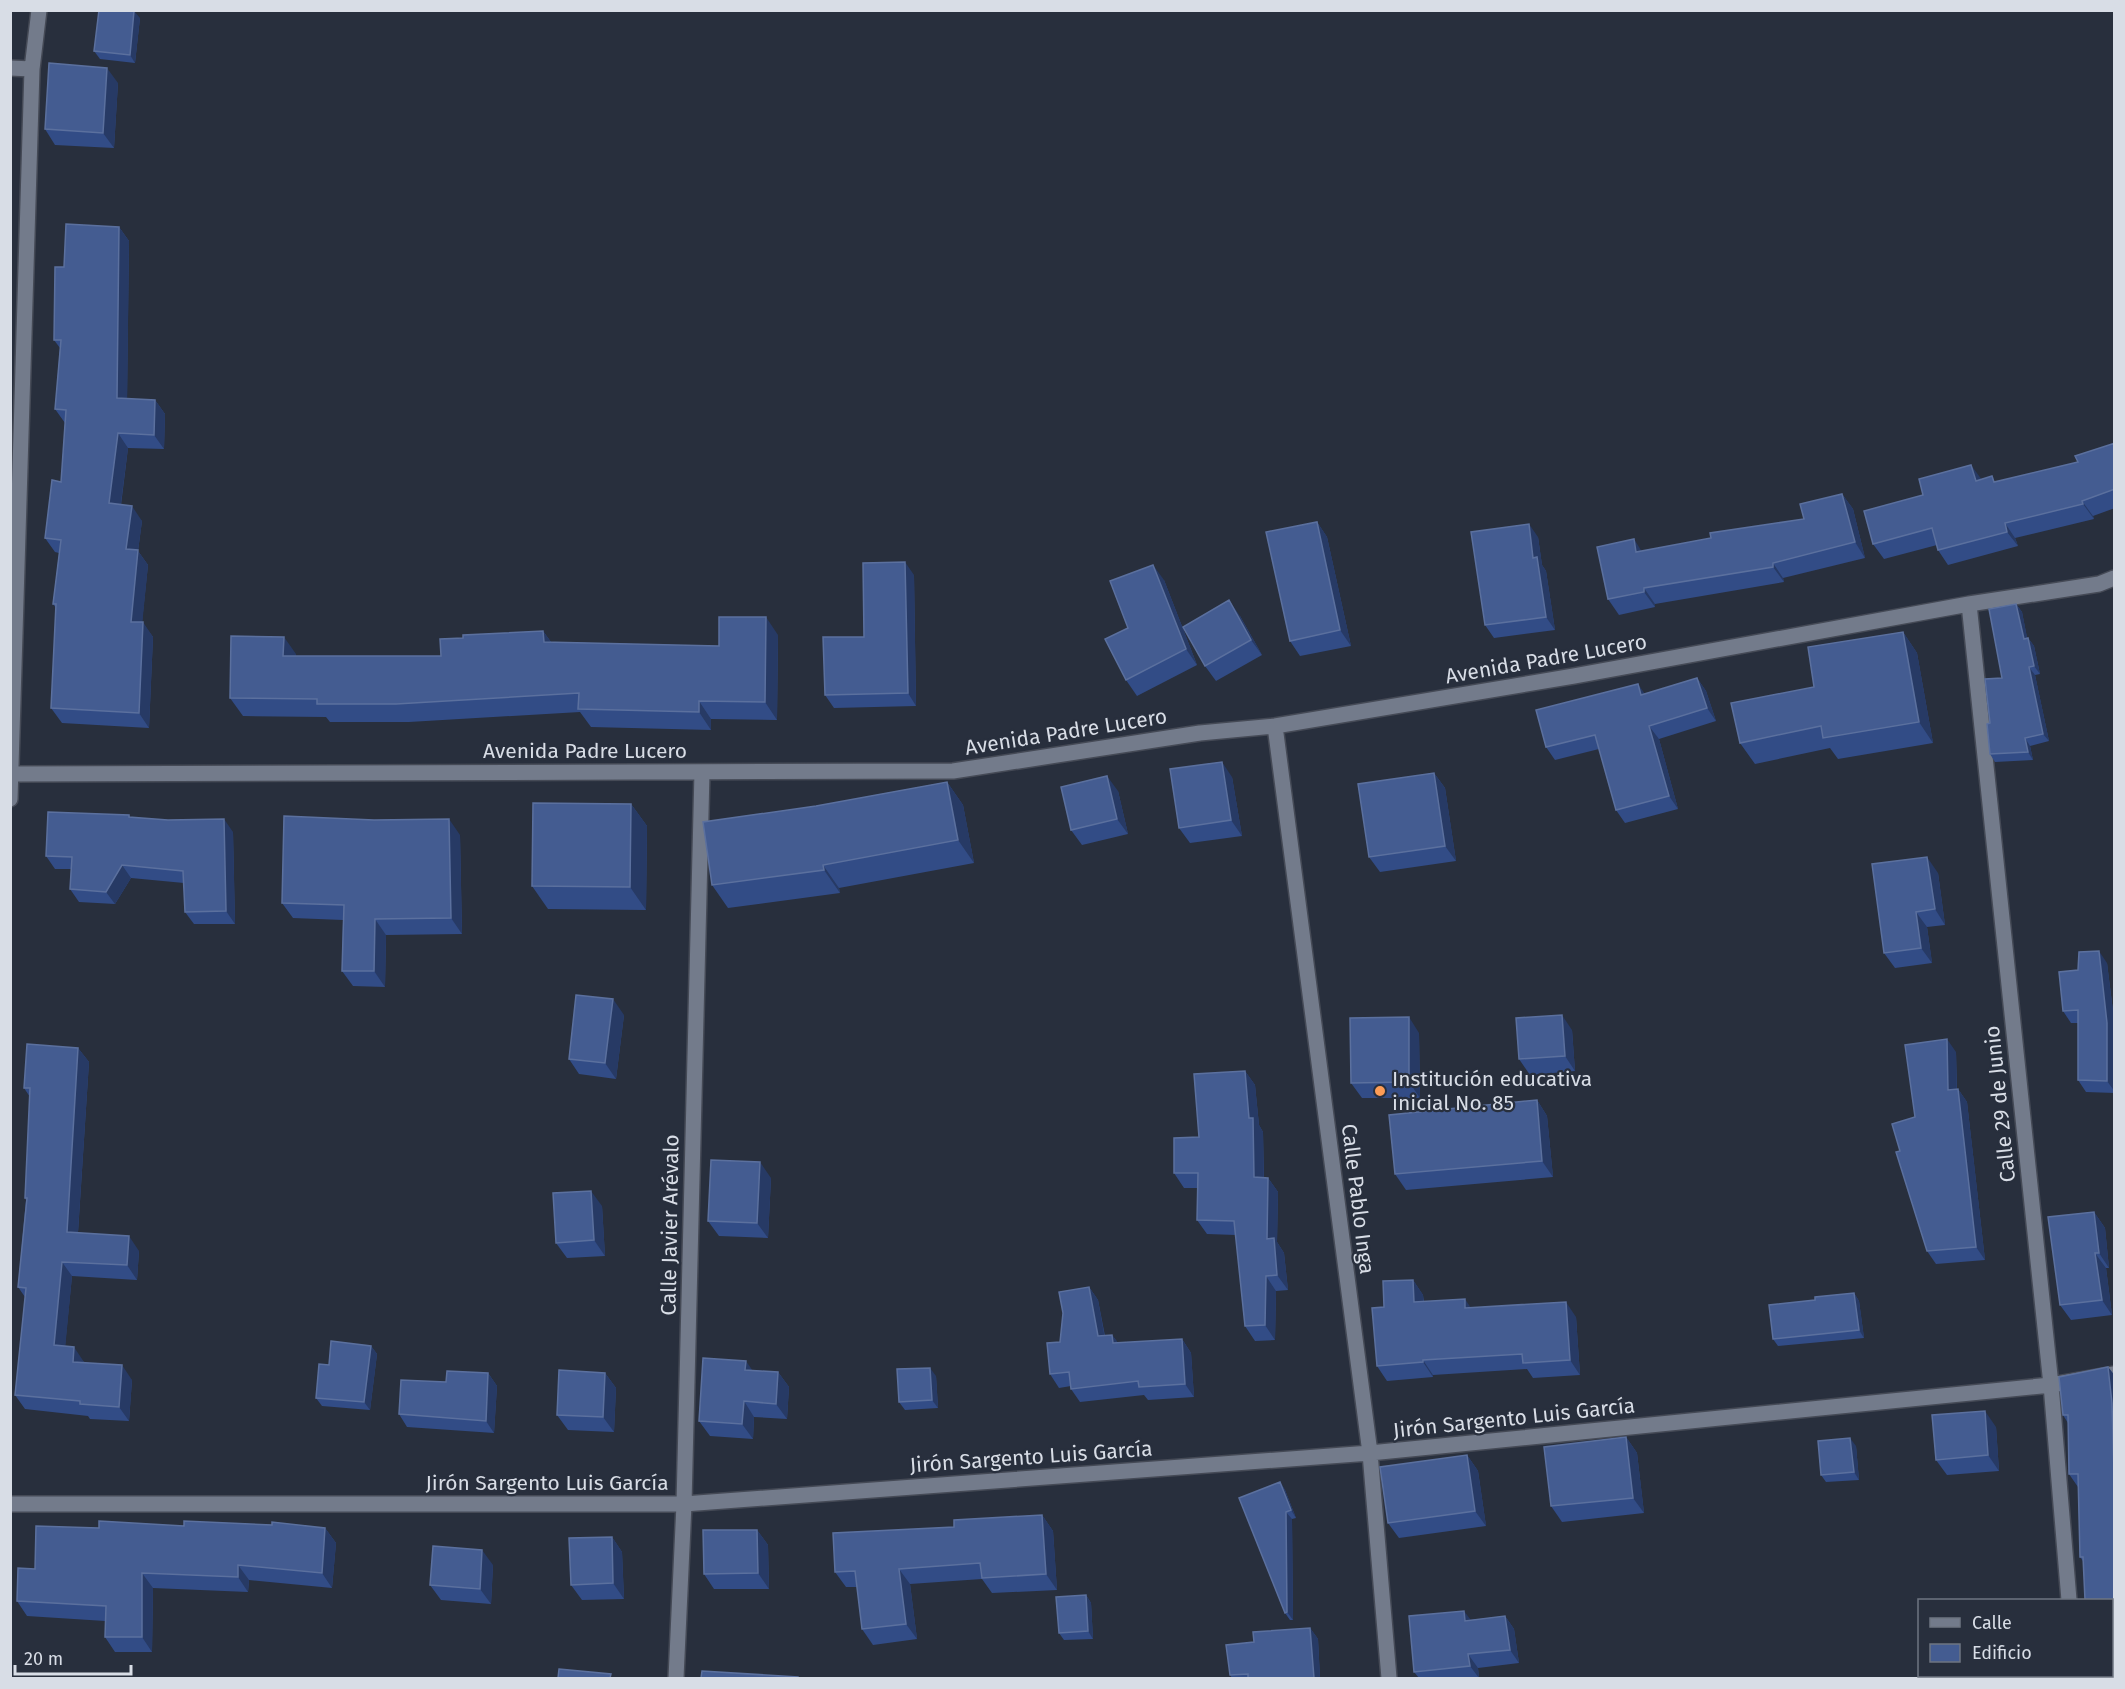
<svg xmlns="http://www.w3.org/2000/svg" width="2125" height="1689" font-family="'Fira Sans',sans-serif">
<style>
.lines{fill:none;stroke-linecap:round;stroke-linejoin:round}
.street-casing{stroke:#454a56;stroke-width:18}
.street{stroke:#737b8b;stroke-width:15}
.wall{fill:#324c86}
.shaded-wall{fill:#273a65}
.building{fill:#445c91;stroke:#5b709e;stroke-width:1.5}
.poi-dot{fill:#fd9c56;stroke:#282f3d;stroke-width:2}
.labels{text-anchor:middle;dominant-baseline:central;stroke-width:4.5;stroke-linejoin:round;paint-order:stroke}
.street-label{font-size:21px;fill:#d8dde6;stroke:#282f3d}
.poi-label{font-size:21px;fill:#d8dde6;stroke:#282f3d;text-anchor:start}
</style>
<rect width="100%" height="100%" fill="#282f3d"/>
<g class="lines">
<defs>
<path id="street" d="M10,68L32,69
M1969,604L2051,1385L2069,1600
M1275,726L1370,1453L1389,1678
M10,774L953,771L1200,733L1275,726L1574,676L1969,604L2099,584L2114,578
M10,799L32,69L39,10
M10,1504H684L1370,1453L2051,1385L2114,1374
M2076,1676V1678
M676,1678L684,1504L702,772"/>
</defs>
<use href="#street" class="street-casing"/>
<use href="#street" class="street"/>
</g>
<path class="wall" d="M140,18L135,63L100,59L94,51Z
M118,83L114,148L55,145L45,129Z
M119,227L129,241L127,399L155,400L165,414L164,449L128,448L121,505L142,521L138,551L148,565L142,622L153,637L149,728L62,723L51,708L56,608L53,604L59,553L55,552L45,538L61,482L65,423L55,409L60,348L54,340L64,267Z
M2115,443V508L2093,516L2094,519L2015,538L2018,546L1948,565L1938,550L1937,545L1884,559L1873,544L1923,495L1981,479L1996,482L2078,462Z
M1842,494L1853,509L1865,558L1783,578L1784,582L1655,604V607L1619,615L1608,599L1642,551L1711,538L1804,519Z
M1317,522L1327,537L1351,646L1300,656L1290,641Z
M1538,537L1542,565L1546,571L1555,630L1494,638L1485,625Z
M914,575L916,706L834,708L825,695L864,637Z
M1164,580L1197,665L1137,696L1126,680Z
M2016,604L2022,612L2027,638H2028L2034,646L2040,674L2035,675L2049,741L2030,746L2033,760L1995,762L1990,754L2002,678Z
M1240,616L1262,655L1216,681L1205,666Z
M543,631L551,642L719,646L778,635L777,720L711,719V730L591,727L580,712L409,722H330L326,717L243,716L230,698L296,654V656H441L463,638Z
M1903,632L1917,653L1933,743L1838,759L1830,748L1755,764L1740,743L1814,687Z
M1697,678L1706,691L1716,721L1659,739L1678,809L1625,823L1616,810L1599,749L1555,760L1546,747L1645,694Z
M1434,773L1445,788L1456,861L1380,872L1369,857Z
M1232,777L1242,836L1190,843L1179,828Z
M947,782L963,805L974,863L839,888L840,893L728,908L712,885L816,806Z
M1118,791L1128,834L1082,845L1071,830Z
M631,804L647,826L646,910L548,909L532,886Z
M129,815L130,817L233,832L235,924H194L185,912L184,883L131,878L115,904L79,902L70,889L71,869H55L46,856Z
M460,835L462,934L386,935L385,987L353,986L342,971L343,920L293,918L282,903Z
M1938,873L1945,925L1927,927L1932,963L1895,968L1884,953Z
M2107,963L2115,1027V1093L2086,1092L2078,1080V1023H2071L2063,1011L2078,970Z
M624,1015L616,1079L579,1074L569,1059Z
M1572,1030L1575,1071L1530,1075L1519,1059Z
M1419,1033L1420,1098H1362L1351,1083Z
M78,1048L89,1062L78,1233L139,1251L137,1280L72,1276L65,1346L84,1362V1363L132,1380L129,1421L90,1419L88,1416L25,1409L15,1395L25,1297L18,1287L26,1200L25,1198L30,1097L24,1088Z
M1956,1052L1957,1089H1958L1967,1102L1985,1260L1936,1264L1927,1251L1900,1151L1915,1117Z
M1245,1071L1255,1085L1259,1125L1263,1132L1264,1178H1268L1278,1192L1277,1242L1284,1253L1288,1290L1276,1291L1275,1340L1255,1341L1245,1326L1236,1235L1207,1234L1197,1220V1188H1184L1174,1173Z
M1537,1100L1547,1116L1553,1177L1406,1190L1395,1174Z
M771,1178L768,1238L719,1236L708,1221Z
M602,1206L605,1256L567,1258L556,1243Z
M2094,1212L2105,1228L2109,1268H2106L2112,1315L2071,1320L2060,1305Z
M1413,1280L1423,1295L1424,1302L1471,1308L1576,1317L1580,1375L1533,1378L1527,1369L1433,1375V1377L1387,1381L1377,1366L1384,1307Z
M1089,1287L1098,1300L1105,1336L1112,1335L1118,1343L1182,1339L1191,1353L1194,1397L1148,1400L1144,1395L1080,1402L1071,1389V1386L1059,1388L1050,1374L1060,1342Z
M1854,1293L1859,1301L1864,1338L1778,1346L1773,1339L1815,1300Z
M371,1346L377,1354L370,1410L322,1406L316,1398L329,1365Z
M2108,1367L2115,1376V1678L2083,1561L2080,1557L2078,1487L2069,1474L2068,1423L2063,1415Z
M752,1370L778,1372L789,1387L787,1419L754,1417L753,1439L710,1436L699,1421Z
M488,1373L497,1386L494,1433L407,1427L399,1414Z
M605,1373L616,1388L614,1432L568,1430L557,1415Z
M936,1376L938,1408L905,1410L899,1402Z
M1996,1427L1999,1471L1947,1475L1936,1460Z
M1626,1437L1637,1453L1644,1513L1562,1522L1551,1506Z
M1856,1446L1859,1480L1826,1482L1821,1475Z
M1467,1455L1478,1471L1486,1526L1399,1538L1388,1523Z
M1280,1482L1285,1490L1296,1518L1292,1519L1293,1620H1290L1285,1613Z
M1042,1515L1053,1531L1057,1590L992,1593L982,1579L910,1584L917,1639L873,1645L862,1629L857,1587H846L835,1572L954,1527Z
M184,1526L325,1528L336,1543L332,1588L249,1580L248,1592L153,1588L152,1652H115L105,1637V1621L27,1616L17,1601L35,1569L99,1528Z
M757,1530L768,1545L769,1589H714L704,1574Z
M612,1537L622,1552L624,1599L582,1600L571,1585Z
M493,1565L491,1604L441,1600L430,1585Z
M1086,1595L1091,1603L1093,1639L1064,1640L1059,1633Z
M1505,1616L1514,1629L1519,1663L1478,1668L1479,1678H1419L1414,1672L1470,1620Z
M1310,1628L1318,1639L1320,1678H1232L1230,1675L1254,1642Z"/>
<path class="shaded-wall" d="M134,11L140,18L135,63L130,55Z
M107,68L118,83L114,148L103,133Z
M119,227L129,241L127,412L117,398Z
M155,400L165,414L164,449L154,435Z
M118,433L128,448L119,518L109,503Z
M1971,465L1982,480L1976,481Z
M1842,494L1853,509L1865,558L1855,542Z
M2082,501L2093,516L2094,519L2083,504Z
M132,506L142,521L138,551L148,565L141,636L131,622L126,549Z
M1317,522L1327,537L1351,646L1340,630Z
M2005,523L2015,538L2018,546L2007,532Z
M1529,524L1538,537L1542,565L1546,571L1555,630L1546,617L1533,558Z
M1634,539L1644,555L1636,552Z
M905,562L914,575L916,706L908,693Z
M1773,563L1783,578L1784,582L1773,567Z
M1153,565L1164,580L1197,665L1186,649Z
M1644,588L1655,604V607L1644,592Z
M1229,600L1240,616L1262,655L1251,640Z
M2016,604L2022,612L2029,647L2024,639Z
M766,617L778,635L777,720L765,702Z
M143,622L153,637L149,728L139,713Z
M543,631L556,649L544,642Z
M1903,632L1917,653L1933,743L1919,722Z
M284,637L296,654V674L283,656Z
M2028,638L2034,646L2040,674L2034,666Z
M2029,667L2035,675L2049,741L2043,734Z
M1697,678L1706,691L1716,721L1707,708Z
M1638,684L1647,697L1641,695Z
M699,701L711,719V730L699,712Z
M1649,726L1659,739L1678,809L1669,796Z
M2025,738L2030,746L2033,760L2028,752Z
M1222,762L1232,777L1242,836L1231,820Z
M1434,773L1445,788L1456,861L1445,846Z
M1107,776L1118,791L1128,834L1117,819Z
M947,782L963,805L974,863L958,840Z
M631,804L647,826L646,910L630,887Z
M224,819L233,832L235,924L226,911Z
M449,819L460,835L462,934L451,918Z
M1927,857L1938,873L1945,925L1935,909Z
M122,865L131,878L115,904L106,892Z
M823,865L839,888L840,893L824,870Z
M1916,912L1927,927L1932,963L1921,948Z
M375,919L386,935L385,987L374,971Z
M2099,951L2107,963L2115,1027V1092L2107,1081Z
M613,999L624,1015L616,1079L605,1063Z
M1562,1015L1572,1030L1575,1071L1565,1056Z
M1409,1017L1419,1033L1420,1098L1409,1082Z
M1947,1039L1956,1052L1957,1103L1948,1090Z
M78,1048L89,1062L77,1247L67,1232Z
M1245,1071L1255,1085L1259,1125L1263,1132L1264,1192L1254,1177Z
M1958,1089L1967,1102L1985,1260L1976,1247Z
M1537,1100L1547,1116L1553,1177L1542,1161Z
M760,1162L771,1178L768,1238L757,1223Z
M1268,1178L1278,1192L1277,1242L1284,1253L1288,1290L1277,1275L1267,1239Z
M591,1191L602,1206L605,1256L594,1240Z
M2094,1212L2105,1228L2109,1268L2099,1253Z
M129,1236L139,1251L137,1280L127,1265Z
M2095,1253L2106,1268L2112,1315L2102,1300Z
M62,1262L72,1276L64,1360L54,1345Z
M1266,1276L1276,1291L1275,1340L1265,1325Z
M1413,1280L1423,1295L1424,1317L1414,1302Z
M1089,1287L1098,1300L1107,1350L1098,1336Z
M1854,1293L1859,1301L1864,1338L1859,1330Z
M1465,1299L1475,1314L1465,1308Z
M1566,1302L1576,1317L1580,1375L1570,1360Z
M1112,1335L1122,1348L1113,1343Z
M1182,1339L1191,1353L1194,1397L1185,1384Z
M371,1346L377,1354L370,1410L364,1402Z
M74,1347L84,1362L83,1377L73,1362Z
M1423,1360L1433,1375V1377L1423,1362Z
M746,1361L757,1377L745,1370Z
M122,1365L132,1380L129,1421L119,1407Z
M2108,1367L2115,1376V1506Z
M930,1368L936,1376L938,1408L932,1400Z
M778,1372L789,1387L787,1419L776,1404Z
M488,1373L497,1386L494,1433L486,1421Z
M605,1373L616,1388L614,1432L603,1417Z
M744,1401L754,1417L753,1439L742,1424Z
M1985,1411L1996,1427L1999,1471L1988,1455Z
M1626,1437L1637,1453L1644,1513L1633,1498Z
M1850,1438L1856,1446L1859,1480L1854,1472Z
M1467,1455L1478,1471L1486,1526L1475,1511Z
M1280,1482L1285,1490L1296,1518L1291,1510Z
M1286,1512L1292,1519L1293,1620L1287,1612Z
M1042,1515L1053,1531L1057,1590L1046,1574Z
M325,1528L336,1543L332,1588L322,1573Z
M757,1530L768,1545L769,1589L758,1573Z
M612,1537L622,1552L624,1599L613,1583Z
M482,1550L493,1565L491,1604L480,1589Z
M238,1565L249,1580L248,1592L238,1577Z
M899,1569L910,1584L917,1639L906,1624Z
M142,1573L153,1588L152,1652L142,1637Z
M1086,1595L1091,1603L1093,1639L1088,1631Z
M1464,1611L1474,1624L1465,1621Z
M1505,1616L1514,1629L1519,1663L1510,1650Z
M1310,1628L1318,1639L1320,1678H1314Z
M1468,1654L1478,1668L1479,1678L1470,1666Z
M2004,1676H2012V1678H2004Z"/>
<path class="building" d="M99,10L134,11L130,55L94,51Z
M49,63L107,68L103,133L45,129Z
M66,224L119,227L117,398L155,400L154,435L118,433L109,503L132,506L126,549L138,550L131,622H143L139,713L51,708L56,604H53L61,540L45,538L52,480L61,482L66,410L55,409L61,340H54L55,267H64Z
M2115,443V489L2082,501L2083,504L2005,523L2007,532L1938,550L1932,528L1873,544L1864,511L1923,495L1919,479L1971,465L1976,481L1992,476L1994,482L2078,462L2075,456Z
M1842,494L1855,542L1773,563V567L1644,588V592L1608,599L1597,547L1634,539L1636,552L1711,538L1710,533L1804,519L1800,504Z
M1317,522L1340,630L1290,641L1266,532Z
M1529,524L1533,558L1537,557L1546,617L1485,625L1471,532Z
M905,562L908,693L825,695L823,637H864L863,563Z
M1153,565L1186,649L1126,680L1105,639L1128,628L1110,581Z
M1229,600L1251,640L1205,666L1183,627Z
M2016,604L2024,639L2028,638L2034,666L2029,667L2043,734L2025,738L2028,752L1990,754L1987,724L1990,723L1985,679L2002,678L1989,609Z
M719,617H766L765,702L699,701V712L578,709L579,693L396,704H317V699L230,698L231,636L284,637L283,656H441L440,639L463,638V635L543,631L544,642L719,646Z
M1903,632L1919,722L1823,738L1821,726L1740,743L1731,703L1814,687L1808,647Z
M1697,678L1707,708L1649,726L1669,796L1616,810L1595,735L1546,747L1536,710L1638,684L1641,695Z
M1222,762L1231,820L1179,828L1170,769Z
M1434,773L1445,846L1369,857L1358,784Z
M1107,776L1117,819L1071,830L1061,787Z
M947,782L958,840L823,865L824,870L712,885L703,822L816,806Z
M533,803L631,804L630,887L532,886Z
M48,812L129,815V817L168,820L224,819L226,911L185,912L183,871L122,865L106,892L70,889L72,857L46,856Z
M284,816L374,820L449,819L451,918L375,919L374,971H342L344,905L282,903Z
M1927,857L1935,909L1916,912L1921,948L1884,953L1872,864Z
M2099,951L2107,1023V1081L2078,1080V1010L2063,1011L2059,972L2078,970L2079,952Z
M576,995L613,999L605,1063L569,1059Z
M1562,1015L1565,1056L1519,1059L1516,1018Z
M1409,1017V1082L1351,1083L1350,1018Z
M1947,1039L1948,1090L1958,1089L1976,1247L1927,1251L1896,1152L1900,1151L1892,1124L1915,1117L1905,1045Z
M27,1044L78,1048L67,1232L129,1236L127,1265L62,1262L54,1345L74,1347L73,1362L122,1365L119,1407L80,1404V1401L15,1395L26,1288L18,1287L27,1198H25L30,1088H24Z
M1245,1071L1249,1118H1253L1254,1177L1268,1178L1267,1239L1274,1238L1277,1275L1266,1276L1265,1325L1245,1326L1234,1221L1197,1220L1198,1173H1174V1138L1199,1137L1194,1074Z
M1537,1100L1542,1161L1395,1174L1389,1115Z
M711,1160L760,1162L757,1223L708,1221Z
M591,1191L594,1240L556,1243L553,1193Z
M2094,1212L2099,1253H2095L2102,1300L2060,1305L2048,1217Z
M1413,1280L1414,1302L1465,1299V1308L1566,1302L1570,1360L1523,1363L1522,1354L1423,1360V1362L1377,1366L1372,1308L1384,1307L1383,1281Z
M1089,1287L1098,1336L1112,1335L1113,1343L1182,1339L1185,1384L1139,1387L1138,1381L1071,1389L1069,1372L1050,1374L1047,1343L1060,1342L1063,1313L1059,1292Z
M1854,1293L1859,1330L1773,1339L1769,1305L1815,1300V1297Z
M331,1341L371,1346L364,1402L316,1398L319,1364L329,1365Z
M703,1358L746,1361L745,1370L778,1372L776,1404L744,1401L742,1424L699,1421Z
M2108,1367L2112,1403L2115,1506V1678H2089L2088,1676H2112V1600H2085L2083,1557H2080L2078,1474H2069L2068,1415H2063L2059,1377Z
M930,1368L932,1400L899,1402L897,1369Z
M559,1370L605,1373L603,1417L557,1415Z
M447,1371L488,1373L486,1421L399,1414L401,1380L446,1382Z
M1985,1411L1988,1455L1936,1460L1932,1415Z
M1626,1437L1633,1498L1551,1506L1544,1447Z
M1850,1438L1854,1472L1821,1475L1818,1441Z
M1467,1455L1475,1511L1388,1523L1380,1467Z
M1280,1482L1291,1510L1286,1512L1287,1612L1285,1613L1239,1498Z
M1042,1515L1046,1574L982,1578L980,1563L899,1569L906,1624L862,1629L855,1571L835,1572L833,1533L954,1527V1520Z
M99,1521L184,1526V1521L272,1525V1522L325,1528L322,1573L238,1565V1577L142,1573V1637H105L106,1606L17,1601L18,1568L35,1569L36,1526L99,1528Z
M703,1530H757L758,1573L704,1574Z
M612,1537L613,1583L571,1585L569,1538Z
M433,1546L482,1550L480,1589L430,1585Z
M1086,1595L1088,1631L1059,1633L1056,1597Z
M1464,1611L1465,1621L1505,1616L1510,1650L1468,1654L1470,1666L1414,1672L1409,1616Z
M1310,1628L1314,1678H1248V1674L1230,1675L1226,1645L1254,1642L1253,1632Z
M559,1669L611,1674L610,1678H558Z
M702,1671L798,1677V1678H701Z
M1956,1676H2004V1678H1956Z"/>
<circle class="poi-dot" cx="1380" cy="1091" r="6"/>
<g class="labels">
<g class="street-label">
<text transform="translate(1546 659) rotate(-10)">Avenida Padre Lucero</text>
<text transform="translate(1066 732) rotate(-9)">Avenida Padre Lucero</text>
<text x="585" y="751">Avenida Padre Lucero</text>
<text transform="translate(2000 1104) rotate(-96)">Calle 29 de Junio</text>
<text transform="translate(1358 1199) rotate(83)">Calle Pablo Inga</text>
<text transform="translate(670 1225) rotate(-89)">Calle Javier Arévalo</text>
<text transform="translate(1514 1418) rotate(-6)">Jirón Sargento Luis García</text>
<text transform="translate(1031 1457) rotate(-4)">Jirón Sargento Luis García</text>
<text x="547" y="1483">Jirón Sargento Luis García</text>
</g>
<g class="poi-label">
<text x="1392" y="1079">Institución educativa<tspan x="1392" dy="24">inicial No. 85</tspan></text>
</g>
</g>
<rect width="2125" height="1689" fill="none" stroke="#d8dde6" stroke-width="24"/>
<rect x="1918" y="1599" width="195" height="78" fill="#282f3d" stroke="#6e7581" stroke-width="1.5"/>
<rect x="1930" y="1618" width="30" height="9" fill="#737b8b" stroke="#6e7581" stroke-width="1.5"/>
<text x="1972" y="1629" font-size="18" fill="#d8dde6">Calle</text>
<rect x="1930" y="1644" width="30" height="18" fill="#445c91" stroke="#6e7581" stroke-width="1.5"/>
<text x="1972" y="1659" font-size="18" fill="#d8dde6">Edificio</text>
<path d="M15 1665v9h116v-9" fill="none" stroke="#d8dde6" stroke-width="3"/>
<text x="24" y="1665" font-size="18" fill="#d8dde6" stroke="#282f3d" stroke-width="4.5" paint-order="stroke">20 m</text>
</svg>
